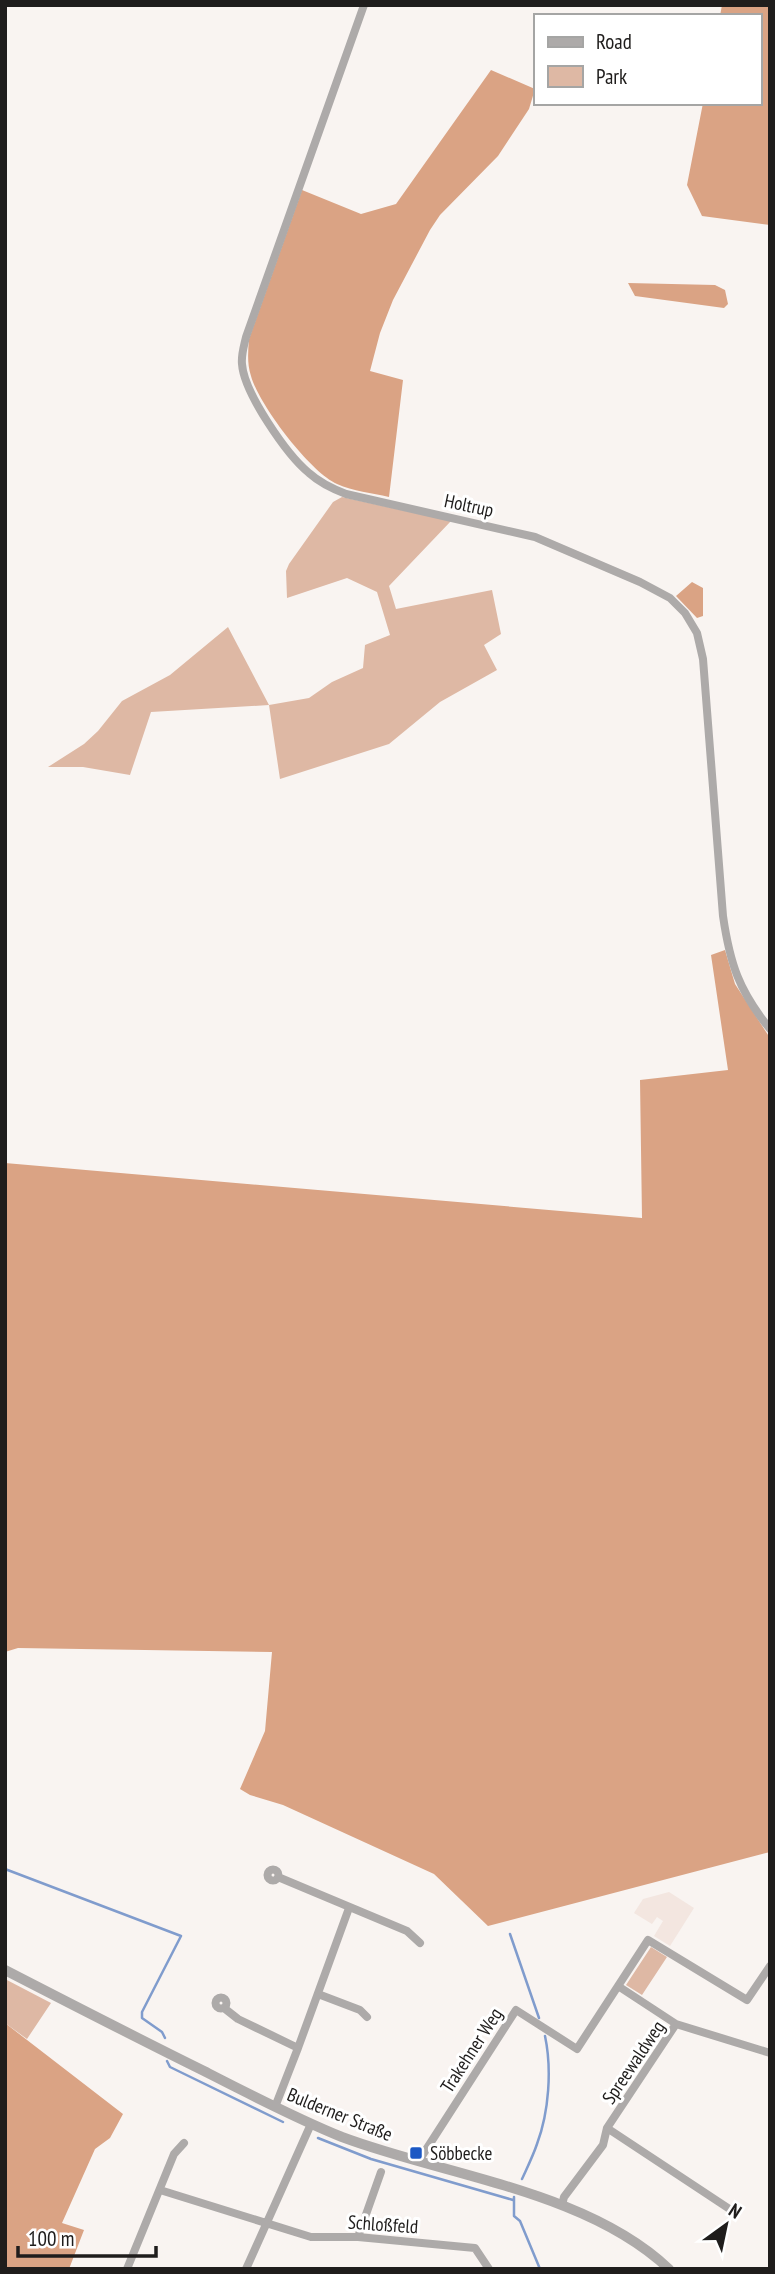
<svg xmlns="http://www.w3.org/2000/svg" width="775" height="2274" font-family="'PT Sans Narrow',sans-serif">
<style>
.built{fill:#f3e6e0}
.green{fill:#deb8a4}
.forest{fill:#daa384}
.lines{fill:none;stroke-linecap:round;stroke-linejoin:round}
.stream{stroke:#809ccd;stroke-width:2.5}
.minor{stroke:#adaaa9;stroke-width:8}
.tertiary{stroke:#adaaa9;stroke-width:10}
.poi-dot{fill:#1c58c4;stroke:#fff;stroke-width:2.5}
.labels{text-anchor:middle;dominant-baseline:central;stroke-width:6;stroke-linejoin:round;paint-order:stroke}
.street-label{font-size:19px;fill:#1f1d1c;stroke:#fff}
.poi-label{font-size:19px;fill:#1f1d1c;stroke:#fff;text-anchor:start}
</style>
<rect width="100%" height="100%" fill="#f9f4f1"/>
<path class="built" d="M669,1892L694,1908L670,1946L654,1936L663,1921L657,1917L652,1924L634,1913L643,1899Z"/>
<path class="green" d="M342,497L451,521L389,586L396,609L492,590L501,634L484,645L497,670L440,702L389,744L280,779L269,705L151,712L130,775L83,767H48L84,744L98,731L122,701L170,675L228,627L269,705L309,698L332,682L363,668L365,645L390,635L377,592L347,578L287,598L286,571L289,564L333,502Z
M651,1947L667,1957L642,1995L626,1985Z
M5,1979L51,2003L27,2039L5,2023Z"/>
<path class="forest" d="M722,5H770V225L702,216L687,185L703,103H759V16H720Z
M491,70L535,89L529,109L498,156L440,215L430,230L393,300L380,333L370,371L403,380L389,497C372,493 353,491 337,484C310,472 259,405 251,376C247,364 248,352 249,339L302,190L361,214L396,204Z
M628,283L715,285L725,290L728,304L724,308L635,296Z
M692,582L703,588V616L697,618L676,596Z
M725,950L735,984L770,1038V1852L488,1926L434,1874L283,1805L250,1795L240,1789L265,1731L272,1652L18,1648L5,1652V1163L642,1218L640,1080L728,1070L711,955Z
M5,2023L123,2114L110,2138L95,2149L62,2223L84,2230L69,2269H5Z"/>
<g class="lines">
<path class="stream" d="M5,1869L181,1936L142,2012V2018L162,2032L165,2038
M510,1934L539,2018
M167,2061L170,2067L283,2122
M318,2138L371,2159L513,2200
M522,2179C527,2168 533,2156 537,2144C549,2112 552,2069 545,2036
M514,2197V2216L520,2221L540,2269"/>
<path class="minor" d="M364,5L246,337C244,346 241,355 242,364C244,393 287,455 309,473C320,483 333,489 346,494L535,537L640,582L670,598L685,613L697,633L703,659L723,916C730,964 739,991 770,1029
M267.5 1875a5.5 5.5 0 1 1 11 0a5.5 5.5 0 1 1-11 0Z
M278,1877L407,1931L420,1943
M618,1986L676,2024
M318,1994L360,2010L367,2017
M215.5 2003a5.5 5.5 0 1 1 11 0a5.5 5.5 0 1 1-11 0Z
M224,2008L238,2019L298,2048
M275,2107L298,2048L349,1908
M607,2128L728,2208
M420,2162L422,2156L516,2010L577,2049L648,1940L747,2000L770,1966
M160,2190L311,2237H358L475,2248L489,2269
M562,2205L564,2197L603,2145L607,2128L676,2024L770,2053
M358,2237L381,2172
M127,2269L174,2154L184,2143
M246,2269L311,2124"/>
<path class="tertiary" d="M5,1970C71,2004 137,2038 204,2071C249,2094 295,2118 342,2137C446,2176 587,2191 669,2269"/>
</g>
<rect class="poi-dot" x="409" y="2146" width="14" height="14" rx="3.5"/>
<g class="labels">
<g class="street-label">
<text transform="translate(469 505) rotate(12)">Holtrup</text>
<text transform="translate(471 2050) rotate(-57)">Trakehner Weg</text>
<text transform="translate(633 2062) rotate(-56)">Spreewaldweg</text>
<text transform="translate(340 2114) rotate(22)">Bulderner Straße</text>
<text transform="translate(383 2224) rotate(4)">Schloßfeld</text>
</g>
<g class="poi-label">
<text x="430" y="2153">Söbbecke</text>
</g>
</g>
<rect width="775" height="2274" fill="none" stroke="#1f1d1c" stroke-width="14"/>
<rect x="534" y="14" width="228" height="91" fill="#ffffff" stroke="#a5a5a4" stroke-width="2"/>
<rect x="548" y="37" width="35" height="10" fill="#adaaa9" stroke="#a5a5a4" stroke-width="2"/>
<text x="596" y="49" font-size="21" fill="#1f1d1c">Road</text>
<rect x="548" y="66" width="35" height="21" fill="#deb8a4" stroke="#a5a5a4" stroke-width="2"/>
<text x="596" y="84" font-size="21" fill="#1f1d1c">Park</text>
<g transform="translate(726 2225) rotate(33)" stroke="#ffffff" stroke-width="5" paint-order="stroke">
<path d="M0-5L12 26L0 18L-12 26Z" fill="#1f1d1c"/>
<text y="-10" font-size="19" font-weight="bold" text-anchor="middle" fill="#1f1d1c">N</text>
</g>
<path d="M18 2246v10h138v-10" fill="none" stroke="#1f1d1c" stroke-width="3.5"/>
<text x="28" y="2246" font-size="21" fill="#1f1d1c" stroke="#ffffff" stroke-width="5" paint-order="stroke">100 m</text>
</svg>
